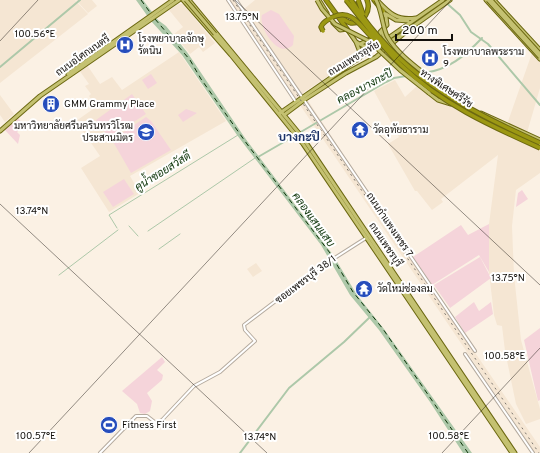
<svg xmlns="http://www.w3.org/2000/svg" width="540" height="453" font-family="Overpass,Sarabun,sans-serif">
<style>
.built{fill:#f5e6d3}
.green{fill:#f5d4da}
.water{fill:#adc8a9}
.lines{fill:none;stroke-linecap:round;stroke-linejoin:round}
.stream{stroke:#adc8a9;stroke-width:1}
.canal{stroke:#adc8a9;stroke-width:2}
.ferry{stroke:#0c3308;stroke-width:1;stroke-dasharray:5 4;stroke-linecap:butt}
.minor-casing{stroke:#b5ab9f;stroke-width:4}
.major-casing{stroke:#6c6811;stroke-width:5}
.highway-casing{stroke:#6c6811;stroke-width:5.5}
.minor{stroke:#fff;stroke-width:2}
.major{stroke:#c4c171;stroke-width:3}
.highway{stroke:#9c9813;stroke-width:3.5}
.rail{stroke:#7c766e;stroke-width:1;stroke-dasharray:2 4;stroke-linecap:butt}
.major-bridge-casing{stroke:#6c6811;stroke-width:5;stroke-linecap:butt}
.highway-bridge-casing{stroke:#6c6811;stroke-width:5.5;stroke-linecap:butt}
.major-bridge{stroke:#c4c171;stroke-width:3}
.highway-bridge{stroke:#9c9813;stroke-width:3.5}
.ticks{fill:none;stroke:#13100c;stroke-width:1;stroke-opacity:0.45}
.labels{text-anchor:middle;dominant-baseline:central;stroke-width:4;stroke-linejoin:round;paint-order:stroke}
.poi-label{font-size:10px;fill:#13100c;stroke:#fff;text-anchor:start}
.street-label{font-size:10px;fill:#13100c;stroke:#fff}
.water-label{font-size:11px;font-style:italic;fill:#0c3308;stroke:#fff}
.quarter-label{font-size:12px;font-weight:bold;fill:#1b3167;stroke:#fff}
.ticks-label{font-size:10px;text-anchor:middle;fill:#13100c;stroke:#fff;stroke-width:4;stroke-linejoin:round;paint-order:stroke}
</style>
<rect width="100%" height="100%" fill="#fbf1e4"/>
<path class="built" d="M0,0H75L88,14L0,83Z
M76,0H92L97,6L88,13Z
M229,0H238L244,9L255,0H317L357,48V53L355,58L303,93L447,312L540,447V453H535L521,432Z
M179,4H183L215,43L203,52L199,47L190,54L174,34L183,27L169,10Z
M179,52L226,121L130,176L140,193L109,212L81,168L100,156L76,121L96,107L89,96L91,94L85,86L89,84L79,70L87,65L100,84L112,77L122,90Z
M532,53L540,62V88L524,143L540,150V173L516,190L512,226L514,275L521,340L540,409V419L526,424L516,404L505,351L502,326L497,325L494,315L489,272V224L498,155L441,199L443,202L432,210L417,191H415L388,144L399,137L374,91L395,80L405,97L417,86L437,101L452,106L504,133Z
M0,95L14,114L5,122L0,115Z
M256,263L262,271L253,277L247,269Z"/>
<path class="green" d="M271,10L279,14L294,36L293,45C278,60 258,26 262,15Z
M151,74L157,83L148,89L142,80Z
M132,94L146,114L109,138L96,120Z
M186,109L197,113L183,122L178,115Z
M17,117L24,125L17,132L20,135L18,144L4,129Z
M146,117L151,121L171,150L131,173L112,140Z
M124,179L134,194L113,207L103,192Z
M522,190L528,199L516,207L518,193Z
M489,224V272L479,255L432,285L413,257L461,225L468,235Z
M480,257L491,278L450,308L434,285Z
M474,302L479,311L491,302L493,314L465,333L455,317Z
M540,328V400L538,401L524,340Z
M162,357L165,362L157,370L163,375L162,380L147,393L152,401L150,411L145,414L140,413L137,404L122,391Z"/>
<path class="water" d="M136,0H143L158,20L166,26L187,52L245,138L333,255L357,295L384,329L472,453H463L430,402L379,330L350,295L321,245L237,135L182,55L151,21Z"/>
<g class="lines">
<path class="stream" d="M129,226L138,236
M117,228L109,215L238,135
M148,231L255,158
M159,249L180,234
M59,275L118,230"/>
<path class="canal" d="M443,0L460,15L471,32L488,44L540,105
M0,67L80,0
M424,73C448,70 465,56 482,38
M299,133L386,82L394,78L418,74
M258,157L296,135
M240,453L289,388L344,342L370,317"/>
<path class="ferry" d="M141,0L152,15
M155,19L190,60L201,79L247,144L330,253L353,292L383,329L468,453"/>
<defs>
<path id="minor" d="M228,0L296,102
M236,0L302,97
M304,100L475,351
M465,354L533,453
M100,453L136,416H147L156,423L162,420L194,386L220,372L255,341L245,330L244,325L319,268L366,238"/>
<path id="major" d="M183,0L231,55L303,144L512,453
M189,0L303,138L515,453
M319,0L327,13
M377,0C389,13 397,21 416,18
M486,0L540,59
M494,0L540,50
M386,14L396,20L408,21
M333,23L340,30L347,29L356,42L360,52L357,60
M383,30C379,46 430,81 443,90
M215,34L225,45
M380,38V32L387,25L386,17L383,11
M356,42C366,48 374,50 385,46
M389,42L403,34
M360,44L374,37
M68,74L173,0
M435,82L468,105
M429,93L438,100L451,104
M280,113L443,0
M481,113L540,140
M284,115L304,100L346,73L376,57L408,30L450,0
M0,131L40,96L179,0"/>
<path id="highway" d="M326,0L347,29
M374,0L383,11
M337,15C341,17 346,22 351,23C364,24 371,10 367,0"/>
</defs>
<use href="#minor" class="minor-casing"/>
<use href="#major" class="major-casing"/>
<use href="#highway" class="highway-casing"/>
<use href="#minor" class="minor"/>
<use href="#major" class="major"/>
<use href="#highway" class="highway"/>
<path class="rail" d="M233,0L539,453"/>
<defs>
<path id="major-bridge" d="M186,0L215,34
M317,0L322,9L335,24L369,41L400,70L429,93
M376,0C382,11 382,25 387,36C398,55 418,68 435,82
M488,0L540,57
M491,0L540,54"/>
<path id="highway-bridge" d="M346,0C364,22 380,45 401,65C440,103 491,126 540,148
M351,0C399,75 461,107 540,143
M358,0L363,14
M323,31L321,27C323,21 328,20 333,17C354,8 361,29 376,41"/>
</defs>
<use href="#major-bridge" class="major-bridge-casing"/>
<use href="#highway-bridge" class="highway-bridge-casing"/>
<use href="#major-bridge" class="major-bridge"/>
<use href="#highway-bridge" class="highway-bridge"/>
</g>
<path class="ticks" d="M235,0L540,285M0,41L38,0M0,204L267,453M29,453L451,0M442,453L540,348"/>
<defs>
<symbol id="hospital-disc" viewBox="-11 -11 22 22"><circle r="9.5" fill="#264dbc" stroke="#fff"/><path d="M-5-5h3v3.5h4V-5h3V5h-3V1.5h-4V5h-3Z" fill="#fff"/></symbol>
<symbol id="building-disc" viewBox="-11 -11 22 22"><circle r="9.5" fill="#264dbc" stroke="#fff"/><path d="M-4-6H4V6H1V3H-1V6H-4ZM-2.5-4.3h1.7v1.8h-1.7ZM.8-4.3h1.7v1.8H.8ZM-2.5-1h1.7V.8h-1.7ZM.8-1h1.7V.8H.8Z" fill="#fff"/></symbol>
<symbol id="temple-disc" viewBox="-11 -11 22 22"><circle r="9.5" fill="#264dbc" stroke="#fff"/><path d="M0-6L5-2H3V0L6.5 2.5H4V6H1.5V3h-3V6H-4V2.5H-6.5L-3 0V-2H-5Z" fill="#fff"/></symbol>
<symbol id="university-disc" viewBox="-11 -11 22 22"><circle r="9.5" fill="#264dbc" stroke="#fff"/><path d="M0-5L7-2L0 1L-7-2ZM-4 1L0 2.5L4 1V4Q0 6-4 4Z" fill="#fff"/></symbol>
<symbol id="stadium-disc" viewBox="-11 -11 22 22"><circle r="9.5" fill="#264dbc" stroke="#fff"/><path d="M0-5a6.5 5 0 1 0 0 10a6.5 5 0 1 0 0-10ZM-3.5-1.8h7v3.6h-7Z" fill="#fff"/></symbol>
</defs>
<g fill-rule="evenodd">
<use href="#hospital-disc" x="115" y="35" width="20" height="20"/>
<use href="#hospital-disc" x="420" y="48" width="20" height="20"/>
<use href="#building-disc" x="41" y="94" width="20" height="20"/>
<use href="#temple-disc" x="350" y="120" width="20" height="20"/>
<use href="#university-disc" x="136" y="122" width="20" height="20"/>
<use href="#temple-disc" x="354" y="279" width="20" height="20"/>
<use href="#stadium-disc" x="99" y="415" width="20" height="20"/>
</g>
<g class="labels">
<g class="poi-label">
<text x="138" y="39">โรงพยาบาลจักษุ<tspan x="138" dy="12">รัตนิน</tspan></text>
<text x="443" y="52">โรงพยาบาลพระราม<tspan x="443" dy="12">9</tspan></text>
<text x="64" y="104">GMM Grammy Place</text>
<text x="133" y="126" text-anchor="end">มหาวิทยาลัยศรีนครินทรวิโรฒ<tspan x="133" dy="12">ประสานมิตร</tspan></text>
<text x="373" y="130">วัดอุทัยธาราม</text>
<text x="377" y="289">วัดใหม่ช่องลม</text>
<text x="122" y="425">Fitness First</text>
</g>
<g class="street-label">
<text transform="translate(83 56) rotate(-35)">ถนนอโศกมนตรี</text>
<text transform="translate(354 59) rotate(-31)">ถนนเพชรอุทัย</text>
<text transform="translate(446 89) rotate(34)">ทางพิเศษศรีรัช</text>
<text transform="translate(389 225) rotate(56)">ถนนกำแพงเพชร 7</text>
<text transform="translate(385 245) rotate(56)">ถนนเพชรบุรี</text>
<text transform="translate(306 280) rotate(-37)">ซอยเพชรบุรี 38/1</text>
</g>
<g class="water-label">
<text transform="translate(365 87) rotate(-28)">คลองบางกะปิ</text>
<text transform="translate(163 172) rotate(-32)">คูน้ำซอยสวัสดี</text>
<text transform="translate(313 220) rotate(54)">คลองแสนแสบ</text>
</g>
<g class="quarter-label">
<text x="299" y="138">บางกะปิ</text>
</g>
</g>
<g class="ticks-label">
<text x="242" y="20">13.75°N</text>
<text x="35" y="37">100.56°E</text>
<text x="32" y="214">13.74°N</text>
<text x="508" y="281">13.75°N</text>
<text x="505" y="359">100.58°E</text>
<text x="36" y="439">100.57°E</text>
<text x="449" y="439">100.58°E</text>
<text x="260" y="440">13.74°N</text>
</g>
<path d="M396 34v6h56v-6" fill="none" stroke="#13100c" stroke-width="2"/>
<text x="402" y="34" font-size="12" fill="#13100c" stroke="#ffffff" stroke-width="3" paint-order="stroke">200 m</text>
</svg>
